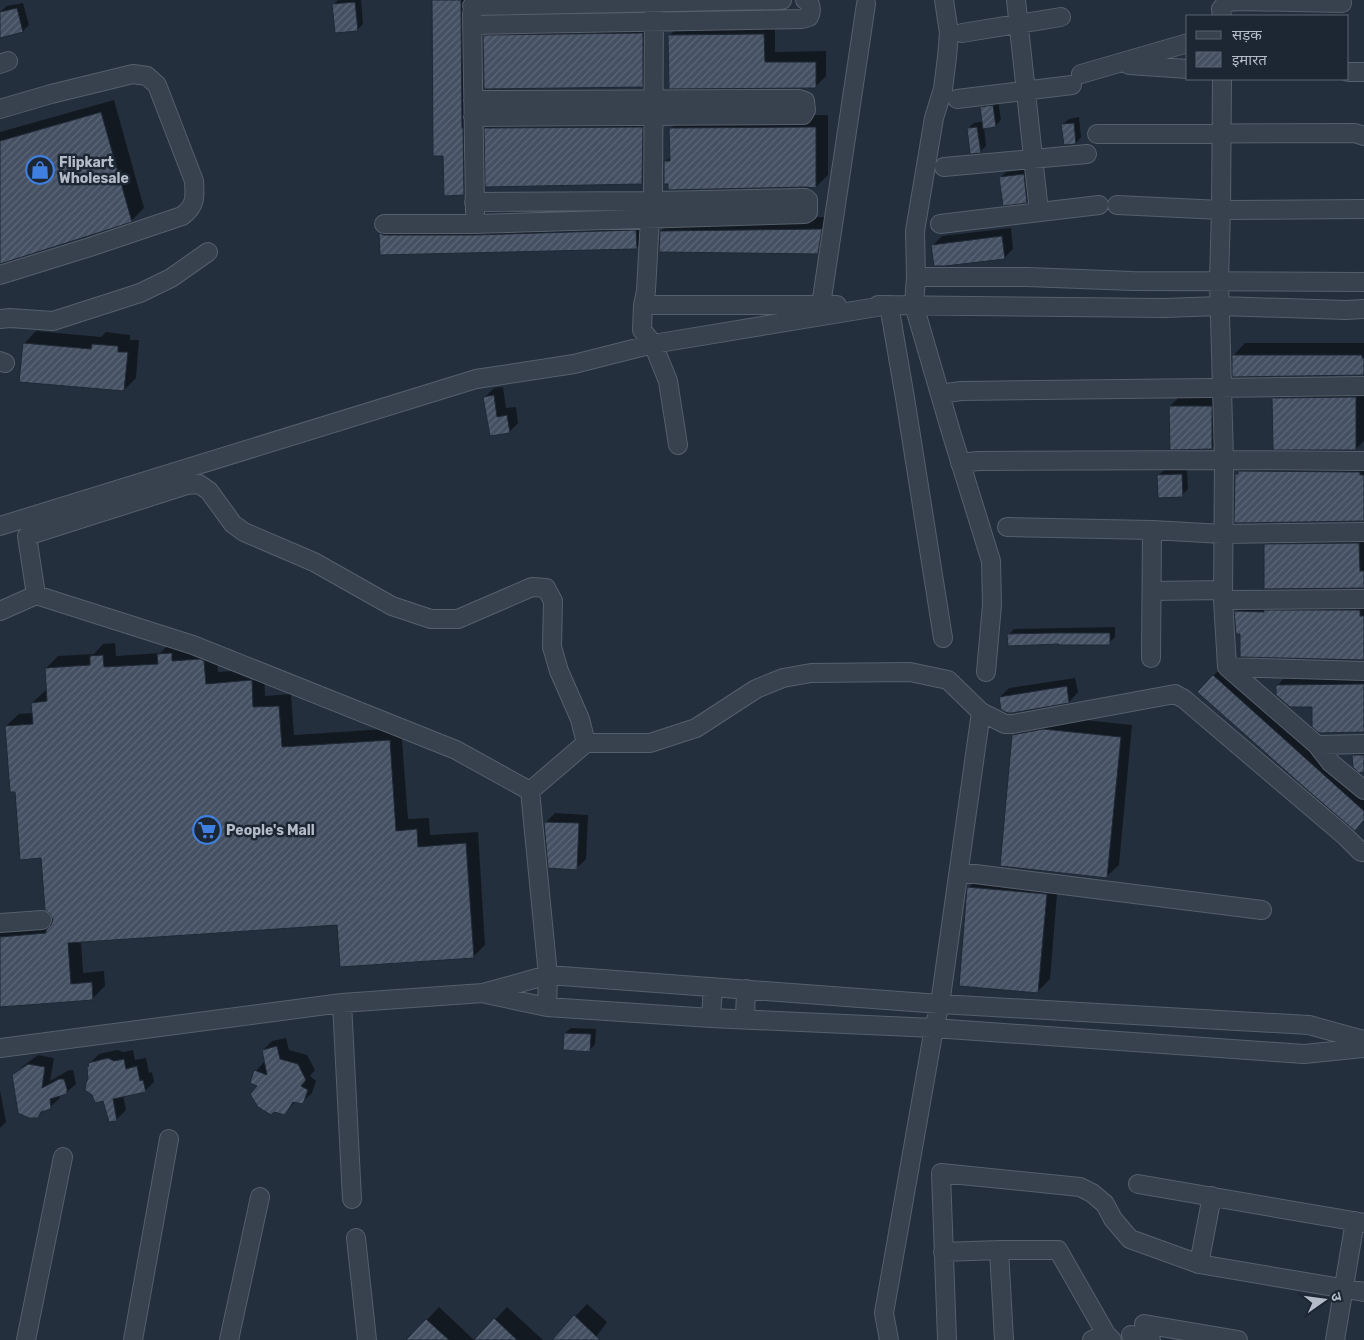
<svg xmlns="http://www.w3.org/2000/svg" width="1364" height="1340" font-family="Rubik,'Noto Sans Devanagari',sans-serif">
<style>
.shadow{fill:#0007}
.building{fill:url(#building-hatch);stroke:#1f2835}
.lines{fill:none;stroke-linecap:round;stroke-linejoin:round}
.minor-casing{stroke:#565f6c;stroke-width:20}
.minor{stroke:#38414e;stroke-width:18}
.labels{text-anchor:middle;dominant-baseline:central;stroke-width:5;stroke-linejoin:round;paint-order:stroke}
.poi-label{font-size:14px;font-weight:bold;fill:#b4bcc9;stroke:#1d2633;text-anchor:start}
</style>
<defs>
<pattern id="building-hatch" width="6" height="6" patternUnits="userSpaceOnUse" patternTransform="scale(1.25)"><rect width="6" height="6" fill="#455162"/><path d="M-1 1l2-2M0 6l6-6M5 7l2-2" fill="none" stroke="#5d6877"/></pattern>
</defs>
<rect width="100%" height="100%" fill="#242f3e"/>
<path class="shadow" d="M338,0H361L363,24L357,30L333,5Z
M433,0H473L476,182L464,194L444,155Z
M23,3L29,25L23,31L0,36V12L7,6Z
M655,21V74L642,86L484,36L497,24Z
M681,24H775V52L826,51V76L815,87L670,35Z
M114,100L144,208L132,220L0,263V132Z
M998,100L1001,120L995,126L984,127L986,146L980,152L968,128L974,123L984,121L982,107L988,101Z
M655,115L654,171L642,183L486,128L498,116Z
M828,115V175L816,187L665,162L671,156L670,129L683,116Z
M1079,117L1081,137L1076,143L1063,124L1069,119Z
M1030,169L1033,196L1027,202L1000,178L1006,172Z
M833,217L829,240L817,253L661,231L674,219Z
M648,218V236L636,248L381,253V234L393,222Z
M1011,228L1013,249L1004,258L933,245L942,236Z
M36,331L101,337L106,332L130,335V340H139L136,378L124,390L24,344Z
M1245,343H1364V374L1233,356Z
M1364,385V441L1356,449L1273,398L1285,386Z
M503,387L506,408L516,407L518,423L509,432L491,435L485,397L494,388Z
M1179,397H1220L1221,439L1212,448L1170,406Z
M1251,459L1364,460V520L1236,474Z
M1187,469L1188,489L1182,495L1158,476L1164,470Z
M1364,534V587L1265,545L1274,535Z
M1364,598V659L1242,633L1236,612L1248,600Z
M1115,627V637L1109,643L1008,635L1014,629Z
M171,642L216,649L218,672L264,669L265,696L291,694L294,735L401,728L408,819L429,818L430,835L478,832L485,945L473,957L338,923L81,941L83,973L104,971L105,986L93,998L0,1006V926L53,922L42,857L17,791L6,726L19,714L33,713L32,703L45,691L48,690L46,668L58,656L94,654L103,644L115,643L116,656L160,653Z
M1226,663L1364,788V820L1213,676Z
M1286,676H1364V731L1313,706L1277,686Z
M1075,678L1078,692L1069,702L1000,697L1009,688Z
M1056,717L1132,725L1119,865L1106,877L1013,735L1026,723Z
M1363,746H1364V771L1353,755Z
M555,813L588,815L586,859L577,868L546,822Z
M981,876L1058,882L1050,979L1038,991L968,888Z
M571,1028L596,1029L595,1044L590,1050L565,1033Z
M286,1038L289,1050L307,1055L315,1070L310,1076L316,1081L312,1093L302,1102L296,1101L284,1114L260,1085L256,1071L265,1061L263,1050L272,1041Z
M117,1050L124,1052L133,1050L135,1060L146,1058L149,1073L152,1072L154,1082L145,1091L123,1095L126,1110L116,1120L104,1099L89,1079L90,1063L99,1054Z
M38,1055L54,1058L50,1081L69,1070H73L76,1084L66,1093L59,1095L60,1098L50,1107L44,1110L37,1117L13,1076L23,1066Z
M0,1090L6,1122L0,1128Z
M587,1304L607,1322L594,1340H553Z
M439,1307L474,1340H408Z
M507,1307L543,1340H476Z"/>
<path class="building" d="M432,0H461L462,128H463L464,195L444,196L443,156H433Z
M355,2L358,31L335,33L332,4Z
M17,8L23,32L0,38V12Z
M643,33V87L484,89L483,35Z
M764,34L765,62H816V88L669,89L668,35Z
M993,105L996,127L983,129L980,107Z
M101,112L132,222L0,264V141Z
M1074,123L1076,144L1064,145L1061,124Z
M643,127L642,184L485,187L484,128Z
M816,127V188L805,187L668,190V184H664V161H670L669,128Z
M977,127L981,153L970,154L967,128Z
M1024,174L1027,203L1003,206L999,177Z
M822,229L818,254L659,252L660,231Z
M636,230L637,249L380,255L379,233L384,235H475Z
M1002,236L1005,259L945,266H934L931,245Z
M23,343L91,349L92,344L118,346V352H128L124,391L19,382Z
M1232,355H1362V358H1364V375L1232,377Z
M494,395L497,417L507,415L510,433L490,436L483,397Z
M1356,397V450H1273L1272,398Z
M1169,406H1212V449L1170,450Z
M1238,471L1360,472V475H1364V521L1234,523L1235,474H1238Z
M1182,474L1183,497L1158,498L1157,475Z
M1359,543L1360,571H1364V588L1264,589V544Z
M1264,610H1360V616H1364V660L1240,657V634H1236L1234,611L1264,612Z
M1053,633H1110V645H1059V644L1008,646L1007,634Z
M172,653V661L200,659L204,661L206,684L252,680L253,707L279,706L282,747L390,740L396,831L417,829L418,847L466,843L474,958L340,967L337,925L68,943L71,984L92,982L93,1000L0,1007V937L46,933V930L51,925L53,920L50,914L45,910L41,858L20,860L15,792H10L5,726L33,724L31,703L47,701L45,668L90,665V656L103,655L104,667L158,664L157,654Z
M1213,675L1364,811V820L1355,831L1304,787L1197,692Z
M1364,684V732L1319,733L1312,727V707H1290L1276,695V685Z
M1067,686L1069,703L1012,713H1008L1001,710L999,697Z
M1043,729L1121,737L1107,878L1000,866L1012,735Z
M1352,755H1364V772L1359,773L1353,767Z
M544,822L579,823L577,870L548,868Z
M967,887L1047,894L1038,993L959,986Z
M564,1033L591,1034L590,1052L563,1050Z
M277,1046L280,1059L298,1064L306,1080L301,1086L308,1090L303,1104L293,1102L285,1115L274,1112L271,1115L258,1107L250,1094L257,1086L250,1083L254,1070L267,1075L262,1050Z
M108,1058L114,1061L124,1059L126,1069L137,1066L140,1081L143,1080L146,1092L113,1099L117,1121L109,1122L103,1101L95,1103L92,1095L85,1090L86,1083L88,1079L87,1067L89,1066L88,1063Z
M28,1064L45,1067L42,1088L59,1079H64L67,1089V1094L50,1099L51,1109L41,1112L38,1118H29L18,1113L12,1075Z
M574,1315L600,1340H552Z
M494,1318L517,1340H474Z
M426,1319L449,1340H406Z"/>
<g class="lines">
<defs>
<path id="minor" d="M654,0L653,201L650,218L646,291L643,305L642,330L653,344L668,381L678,445
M944,0L949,33L947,57L943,89L934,118L915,231L916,277L914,305L951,432L991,561L992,605L986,672
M1016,0L1039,212
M472,6L782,0
M472,13L475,212
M1222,16L1221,9L1227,2L1240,1L1342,3
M472,25L802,19L809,17C812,12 811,6 808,0H805
M962,33L1061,17
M0,64L8,61
M1129,65L1188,69
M1348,72H1364
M1081,74L1188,43
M1222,79L1221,210L1219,281L1224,460L1223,600L1227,667L1317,745L1331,763L1364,790
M957,99L1072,85
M473,100L799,99L805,101L806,110L803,115H796L473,117
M0,109L51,94L133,74L147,76L157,85L194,181C195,197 196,206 182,216L90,247L0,275
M1097,134L1355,133L1364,136
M944,167L1087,154
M1117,205L1221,210L1364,209
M384,224H475L805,214L808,212V200L805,198L653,201L474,202
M940,224L1099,205
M916,277H1027L1133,281L1364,282
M643,305H837
M821,305L866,4
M878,305L1164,308L1220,306L1346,310L1364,309
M0,319L10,318L53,321L140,293L171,278L208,252
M0,361L5,363
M940,394L961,391L1364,386
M960,463L978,461L1224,460L1364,461
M0,526L476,379L574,364L653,344L889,305L905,398L943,638
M1007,527L1152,530L1223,534L1364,532
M1152,591L1222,590
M36,595L27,536L187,485L199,484L209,491L233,524L244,532L314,562L392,606L431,619H458L532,587L546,588L553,601L552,647L559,671L580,719L586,743L530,791
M1223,600L1364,599
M0,611L36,595L193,645L456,750L530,791L548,975L547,1007
M1151,658L1152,530
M1227,667L1364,671
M586,743H650L696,728L756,689L783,678L811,673L910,672L948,680L981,712L1005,724H1013L1175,694L1184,699L1345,836L1361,852H1364
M1317,745L1364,744
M959,872L1262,910
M0,923L42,920
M486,994L547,1007L711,1018L934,1028L1304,1054L1364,1048
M342,1003L352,1199
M711,1018L713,987
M745,1020L746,989
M0,1048L342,1003L483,993L548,975L940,1004L1309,1025L1364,1040
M1138,1184L1364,1223
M356,1238L367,1340
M943,1252L999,1250
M1199,1264L1212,1196
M1144,1324L1238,1340
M1131,1335L1151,1340
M26,1340L63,1157
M133,1340L169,1139
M229,1340L260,1197
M889,1340L884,1313L934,1028L940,1004L981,712
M947,1340L941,1173L1080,1187L1092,1193L1105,1204L1113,1219L1130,1239L1199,1264L1364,1292
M1004,1340L999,1250H1058L1106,1334L1112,1340
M1092,1340L1106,1334
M1335,1340L1355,1221"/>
</defs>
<use href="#minor" class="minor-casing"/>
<use href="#minor" class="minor"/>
</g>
<defs>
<symbol id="shop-ring" viewBox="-11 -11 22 22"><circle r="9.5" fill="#1d2633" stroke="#3f7fe0" stroke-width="1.5"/><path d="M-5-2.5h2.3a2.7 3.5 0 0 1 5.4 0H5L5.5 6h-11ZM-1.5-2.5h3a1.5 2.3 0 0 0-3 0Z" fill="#3f7fe0"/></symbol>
<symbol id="supermarket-ring" viewBox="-11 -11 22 22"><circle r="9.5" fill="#1d2633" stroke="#3f7fe0" stroke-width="1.5"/><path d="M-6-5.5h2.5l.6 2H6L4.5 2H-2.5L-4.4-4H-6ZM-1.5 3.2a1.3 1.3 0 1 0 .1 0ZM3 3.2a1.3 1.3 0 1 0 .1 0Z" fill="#3f7fe0"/></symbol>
</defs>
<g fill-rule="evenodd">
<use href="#shop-ring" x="24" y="154" width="32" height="32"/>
<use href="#supermarket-ring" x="191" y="814" width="32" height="32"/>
</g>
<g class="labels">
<g class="poi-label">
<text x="59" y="162">Flipkart<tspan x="59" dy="16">Wholesale</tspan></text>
<text x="226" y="830">People's Mall</text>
</g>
</g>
<rect x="1186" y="15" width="162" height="65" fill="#1d2633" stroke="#59626f"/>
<rect x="1196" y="31" width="25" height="8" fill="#38414e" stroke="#59626f"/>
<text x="1232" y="40" font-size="15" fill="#b4bcc9">सड़क</text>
<rect x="1196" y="52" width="25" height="15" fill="url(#building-hatch)" stroke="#59626f"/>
<text x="1232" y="65" font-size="15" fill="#b4bcc9">इमारत</text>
<g transform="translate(1324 1300) rotate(76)" stroke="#1d2633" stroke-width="4" paint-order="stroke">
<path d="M0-4L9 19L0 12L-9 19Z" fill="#b4bcc9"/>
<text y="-8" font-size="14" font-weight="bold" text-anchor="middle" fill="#b4bcc9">उ</text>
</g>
</svg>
